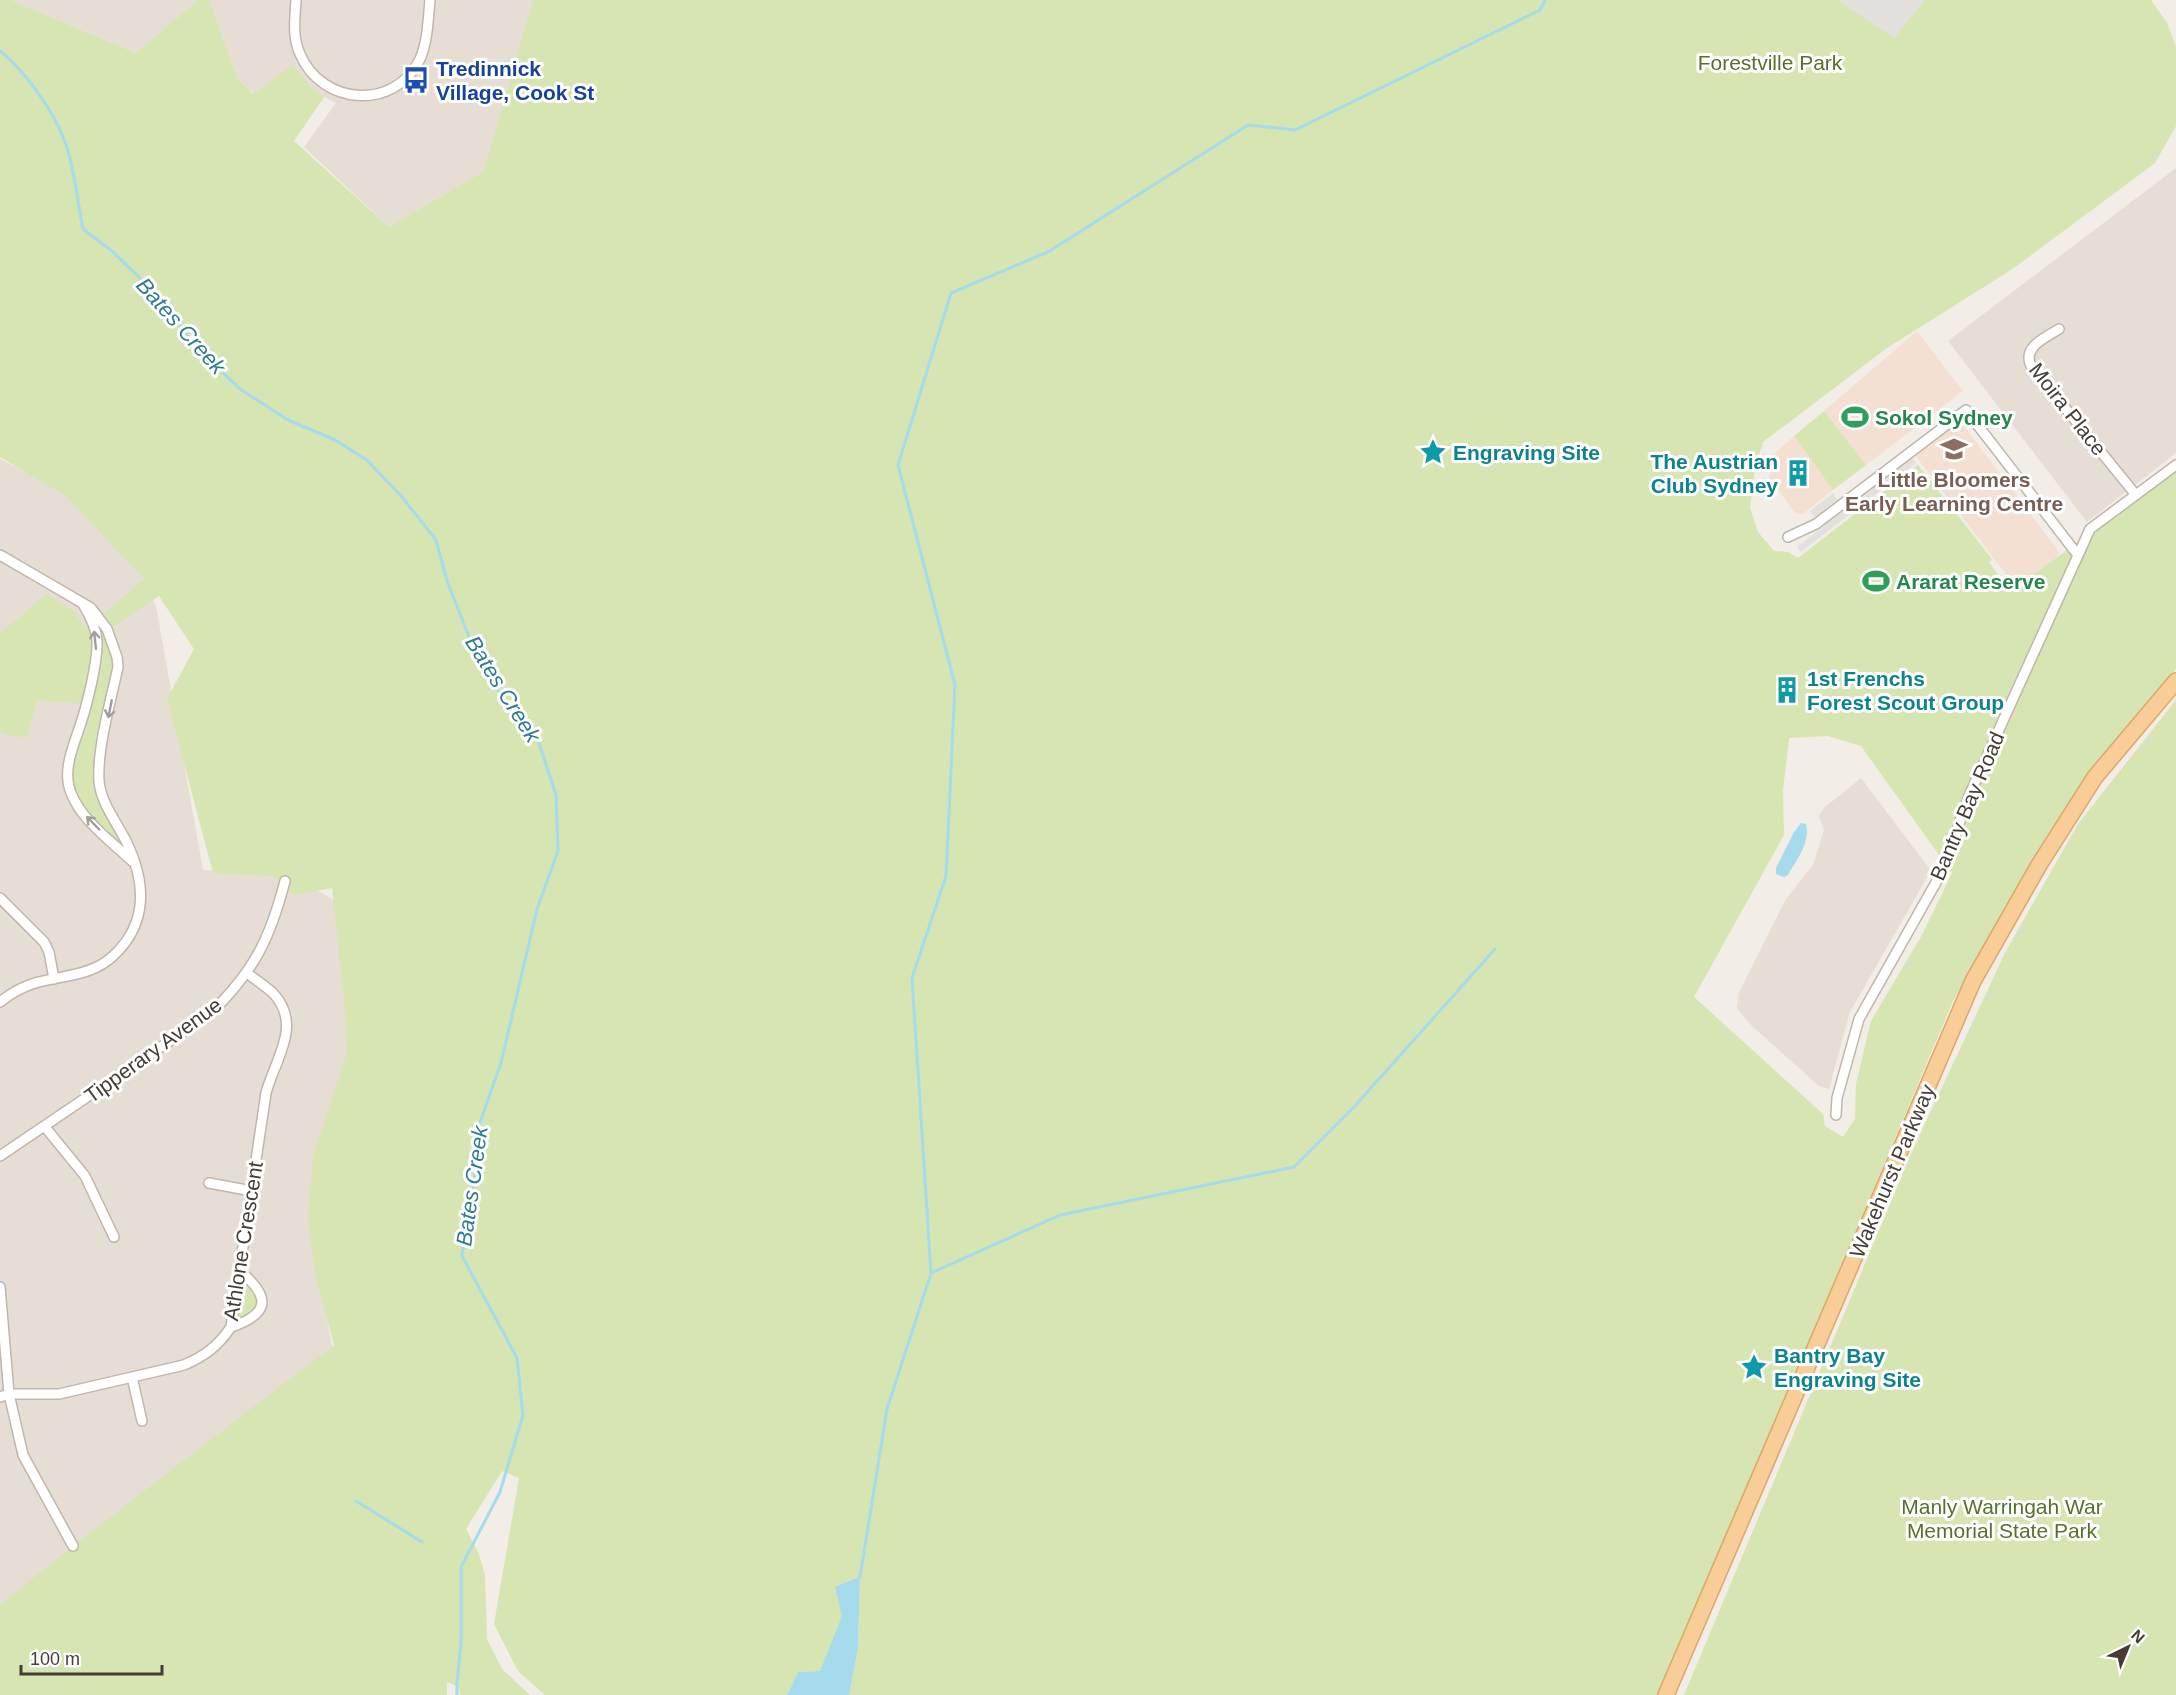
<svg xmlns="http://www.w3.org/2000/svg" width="2176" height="1695" font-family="Arial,sans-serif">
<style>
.residential{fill:#e6ddd5}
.commercial{fill:#f3e0d2}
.green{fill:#d6e5b1;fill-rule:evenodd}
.parking{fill:#e3e0de}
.water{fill:#a5dbec}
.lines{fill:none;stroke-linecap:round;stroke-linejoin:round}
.stream{stroke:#a5dbec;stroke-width:3}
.street-casing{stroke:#c0b6ac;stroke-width:12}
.primary-casing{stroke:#dda769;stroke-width:18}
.street{stroke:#fff;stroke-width:9}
.primary{stroke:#f9cd98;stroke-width:15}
.oneway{stroke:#a29e9a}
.labels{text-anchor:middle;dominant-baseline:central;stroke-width:6;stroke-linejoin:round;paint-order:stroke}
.park-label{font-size:21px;fill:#53732c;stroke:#fff}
.transit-label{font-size:21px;font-weight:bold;fill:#164399;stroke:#fff;text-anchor:start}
.street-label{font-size:21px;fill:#453c36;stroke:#fff}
.leisure-label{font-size:21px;font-weight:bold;fill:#27864d;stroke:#fff;text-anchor:start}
.culture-label{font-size:21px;font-weight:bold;fill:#0d838f;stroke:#fff;text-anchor:start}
.education-label{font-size:21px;font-weight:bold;fill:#785e54;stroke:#fff}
.water-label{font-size:22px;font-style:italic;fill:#2f7a94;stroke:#fff}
</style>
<rect width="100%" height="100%" fill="#f2ede6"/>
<path class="residential" d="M11,0H198L136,53Z
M209,0H533L504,116L484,171L389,227L304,147L336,103L319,94L300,76L254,94L238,79Z
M2176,168V453L2087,522L1948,341Z
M0,459L68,493L137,566L156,606L203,870L289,874L341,904L352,1052L315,1259L333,1350L0,1607Z
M1861,778L1926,864L1930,872L1850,1012L1829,1089L1819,1086L1752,1026L1737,1008L1739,992L1786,899L1813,865L1824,830L1819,816L1824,808Z"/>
<path class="commercial" d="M1917,331L1963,391L1866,465L1824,411Z
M1954,425L1964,426L2059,552L2034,611L1915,455Z
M1794,436L1833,490L1803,514L1795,513L1769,477L1776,452Z"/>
<path class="green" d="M0,0H11L136,53L198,0H209L238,79L253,94L293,65L310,86L324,97L294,141L389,227L484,171L533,0H2151L2167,23L2176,47V126L2155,163L2014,268L1887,348L1763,442L1755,468L1750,508L1758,532L1774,551L1788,552L1798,558L1918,465L1992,559L1989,562L2010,592L2176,470V669L2087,778L2025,874L1953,1001L1660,1695H849L858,1649L860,1577L820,1671L798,1672L787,1695H545L518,1671L494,1624L519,1478L502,1471L466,1529L479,1554L485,1576L487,1639L502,1669L530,1695H460L459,1687L447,1682V1695H0V1605L73,1546L334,1345L315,1273L308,1218L313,1156L347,1053L344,998L332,888L293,895L273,876L213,873L167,699L194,649L159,596L105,633L113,657V668L95,780L98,799L121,841L120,843C110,837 104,829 96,821C88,812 77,803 74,791C66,768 85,729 91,705L37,700L27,738L3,734L0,731V634L46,594L74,612L86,629L144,579L66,496L0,457ZM1828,736L1861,746L1952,873L1922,935L1871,1021L1856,1084L1855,1119L1843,1137L1825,1126L1823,1114L1694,997L1784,835L1783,790L1789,738Z
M1824,411L1866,465L1833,490L1794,436Z
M2176,700V1695H1684L1914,1147L2006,951L2078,824Z
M247,1284L255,1291L259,1302L253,1314L238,1321L242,1287Z"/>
<path class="parking" d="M1837,0H1925L1894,38Z
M1912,457L1916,463L1801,552L1797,547Z
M1833,493L1837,500L1815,517L1810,511Z"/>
<path class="water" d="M1801,823L1806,824C1811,842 1796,861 1788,875L1784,877L1776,874V868L1794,832Z
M860,1577L858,1649L849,1695H787L798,1672L820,1671L842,1616L835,1587Z"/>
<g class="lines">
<path class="stream" d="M0,51C25,71 54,111 65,142C75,169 77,200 83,229L112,251L153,291L196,347L240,389L288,420L335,440L367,460L402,497L436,540L447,581L475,652L504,700L537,737L556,795L558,851L537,909L501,1063L478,1128L476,1168L462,1256L517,1358L523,1415L500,1492L461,1567V1643L457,1683V1695
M931,1273L1060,1215L1294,1167L1354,1107L1495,949
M356,1501L422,1542
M860,1577L887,1409L931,1273L912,978L946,876L955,685L898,465L951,293L1048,252L1248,125L1295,130L1540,10L1545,0"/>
<defs>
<path id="street" d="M296,0C295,18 292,37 300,54C322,106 395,111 420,59C428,41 428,19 430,0
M2059,329C2045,338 2022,347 2031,366L2136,495
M1788,537L1816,524L1966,410L2077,554
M0,555L91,608L107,629L117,657L118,667C111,700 97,748 99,781C101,804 117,822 127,843C146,883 148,924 113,956C91,977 59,975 32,984C20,988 10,994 0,1002
M84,606C90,616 96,628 97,640C98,662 87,705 80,726C73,747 62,771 71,793C82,821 111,841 132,861
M0,898L44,942L49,952L54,979
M1836,1115L1837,1098L1859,1019L1943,870L1968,798L2090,529L2176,465
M45,1127L85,1176L114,1237
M0,1156L211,1013C254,971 270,939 285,881
M209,1183L252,1191
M0,1287L9,1394L23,1455L73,1546
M231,1327C270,1314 271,1297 240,1271
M132,1377L142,1421
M0,1397L9,1394H59L184,1365C205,1356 218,1346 231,1327L266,1093C275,1059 303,1025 273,993C265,986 256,980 247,973"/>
<path id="primary" d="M1666,1695L1973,981L2039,865L2095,777L2176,681"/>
</defs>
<use href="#street" class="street-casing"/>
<use href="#primary" class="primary-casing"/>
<use href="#street" class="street"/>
<use href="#primary" class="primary"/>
</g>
<defs><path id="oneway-shaft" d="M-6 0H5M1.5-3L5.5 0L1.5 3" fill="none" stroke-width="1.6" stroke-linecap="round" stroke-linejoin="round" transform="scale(1.5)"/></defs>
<g class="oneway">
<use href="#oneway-shaft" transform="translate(95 640) rotate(-96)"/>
<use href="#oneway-shaft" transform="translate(110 709) rotate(101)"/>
<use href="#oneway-shaft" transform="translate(93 823) rotate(-134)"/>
</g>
<defs>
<symbol id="bus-bare" viewBox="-9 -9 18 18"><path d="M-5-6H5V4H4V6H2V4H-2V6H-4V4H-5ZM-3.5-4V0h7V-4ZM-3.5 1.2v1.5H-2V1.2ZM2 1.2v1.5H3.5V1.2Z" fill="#1a4fb4" stroke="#fff" stroke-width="2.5" paint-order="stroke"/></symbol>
<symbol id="stadium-bare" viewBox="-9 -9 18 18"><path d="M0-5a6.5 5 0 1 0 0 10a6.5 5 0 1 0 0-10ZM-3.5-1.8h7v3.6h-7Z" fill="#2e9e5b" stroke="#fff" stroke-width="2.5" paint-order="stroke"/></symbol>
<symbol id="school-bare" viewBox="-9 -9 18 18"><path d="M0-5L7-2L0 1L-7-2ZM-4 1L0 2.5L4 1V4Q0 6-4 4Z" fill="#8d6e63" stroke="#fff" stroke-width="2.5" paint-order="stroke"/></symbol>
<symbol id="sight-bare" viewBox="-9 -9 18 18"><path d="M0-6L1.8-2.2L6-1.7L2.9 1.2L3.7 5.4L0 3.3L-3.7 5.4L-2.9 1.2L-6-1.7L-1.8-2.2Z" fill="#0f9aa8" stroke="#fff" stroke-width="2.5" paint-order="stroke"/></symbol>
<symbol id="building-bare" viewBox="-9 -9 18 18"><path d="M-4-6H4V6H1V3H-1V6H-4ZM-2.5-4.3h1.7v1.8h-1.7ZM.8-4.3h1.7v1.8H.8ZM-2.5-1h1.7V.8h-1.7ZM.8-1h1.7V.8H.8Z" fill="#0f9aa8" stroke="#fff" stroke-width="2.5" paint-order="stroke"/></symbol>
</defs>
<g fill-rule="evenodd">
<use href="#bus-bare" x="397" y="61" width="38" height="38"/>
<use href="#stadium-bare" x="1836" y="398" width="38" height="38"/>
<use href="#school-bare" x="1935" y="430" width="38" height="38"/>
<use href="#sight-bare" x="1414" y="433" width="38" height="38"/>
<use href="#building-bare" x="1779" y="454" width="38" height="38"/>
<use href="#stadium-bare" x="1857" y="562" width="38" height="38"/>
<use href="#building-bare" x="1768" y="671" width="38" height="38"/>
<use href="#sight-bare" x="1735" y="1348" width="38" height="38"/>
</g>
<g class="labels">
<g class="park-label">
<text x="1770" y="62">Forestville Park</text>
<text x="2002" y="1506">Manly Warringah War<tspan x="2002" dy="24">Memorial State Park</tspan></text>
</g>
<g class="transit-label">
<text x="436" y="68">Tredinnick<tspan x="436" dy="24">Village, Cook St</tspan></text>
</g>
<g class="street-label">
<text transform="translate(2068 409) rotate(52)">Moira Place</text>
<text transform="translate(1967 806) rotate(-67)">Bantry Bay Road</text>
<text transform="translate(153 1050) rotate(-36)">Tipperary Avenue</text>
<text transform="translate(1892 1171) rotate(-67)">Wakehurst Parkway</text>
<text transform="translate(243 1241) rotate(-81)">Athlone Crescent</text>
</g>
<g class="leisure-label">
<text x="1875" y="417">Sokol Sydney</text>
<text x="1896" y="581">Ararat Reserve</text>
</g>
<g class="culture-label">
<text x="1453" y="452">Engraving Site</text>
<text x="1778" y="461" text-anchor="end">The Austrian<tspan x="1778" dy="24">Club Sydney</tspan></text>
<text x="1807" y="678">1st Frenchs<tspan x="1807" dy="24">Forest Scout Group</tspan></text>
<text x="1774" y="1355">Bantry Bay<tspan x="1774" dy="24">Engraving Site</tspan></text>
</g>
<g class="education-label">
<text x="1954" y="479">Little Bloomers<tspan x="1954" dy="24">Early Learning Centre</tspan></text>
</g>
<g class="water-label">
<text transform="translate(181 326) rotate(48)">Bates Creek</text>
<text transform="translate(503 689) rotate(58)">Bates Creek</text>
<text transform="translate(472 1186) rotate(-82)">Bates Creek</text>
</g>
</g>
<g transform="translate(2128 1647) rotate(43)" stroke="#ffffff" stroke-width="4.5" paint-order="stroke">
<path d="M0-4.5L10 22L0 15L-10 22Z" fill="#453c36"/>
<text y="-9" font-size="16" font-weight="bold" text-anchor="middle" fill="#453c36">N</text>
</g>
<path d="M21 1665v9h141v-9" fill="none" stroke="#453c36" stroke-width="3"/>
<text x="30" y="1665" font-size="18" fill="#453c36" stroke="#ffffff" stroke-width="4.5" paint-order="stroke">100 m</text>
</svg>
